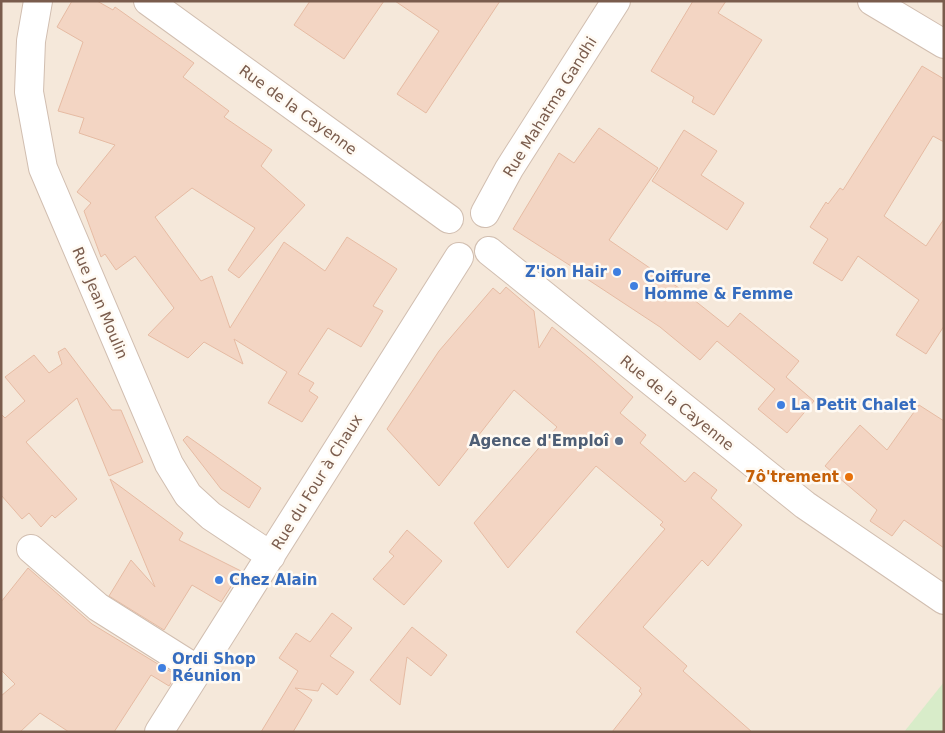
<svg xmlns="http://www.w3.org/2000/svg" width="945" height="733" font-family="'DejaVu Sans',sans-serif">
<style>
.residential{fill:#f5e8da}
.green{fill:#d8ecc9}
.building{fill:#f3d5c3;stroke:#e6bba3}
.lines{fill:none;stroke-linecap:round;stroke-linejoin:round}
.minor-casing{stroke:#d1beb0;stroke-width:30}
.minor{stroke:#fff;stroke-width:28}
.shop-dot{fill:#3f7fe0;stroke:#fffaf3;stroke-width:2}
.service-dot{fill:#5c6f8a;stroke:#fffaf3;stroke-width:2}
.food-dot{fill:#e8710a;stroke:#fffaf3;stroke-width:2}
.labels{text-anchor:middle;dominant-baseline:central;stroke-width:5;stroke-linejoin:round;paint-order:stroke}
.street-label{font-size:15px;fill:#7a5c4d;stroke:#fffaf3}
.shop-label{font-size:15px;font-weight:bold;fill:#366cbe;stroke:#fffaf3;text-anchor:start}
.service-label{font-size:15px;font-weight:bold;fill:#4e5e75;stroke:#fffaf3;text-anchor:end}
.food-label{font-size:15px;font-weight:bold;fill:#c56008;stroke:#fffaf3;text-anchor:end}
</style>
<rect width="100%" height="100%" fill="#fdf6ec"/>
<path class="residential" d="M1,1H944V732H1Z"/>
<path class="green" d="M944,682V732H904Z"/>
<path class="building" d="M72,1H97L113,10L115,7L194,63L183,77L229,111L224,117L272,150L261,166L305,205L239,278L228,270L255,228L192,188L155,217L201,281L212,276L230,328L284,242L325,271L347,237L397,269L373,306L383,311L361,347L328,328L298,374L314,383L309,391L318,397L302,422L268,403L287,372L234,339L243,364L204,342L188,358L148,335L174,308L135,256L116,270L105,254L101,257L84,211L91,203L77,192L115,145L79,133L84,118L58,111L83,42L57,27Z
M310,1H384L344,59L294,25Z
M395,1H500L426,113L397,94L439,31Z
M693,1H726L718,13L762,40L714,115L692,102L694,97L651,71Z
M922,66L944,79V142L933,136L884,216L926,246L944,219V326L926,354L896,335L919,300L858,256L842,281L813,263L828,239L810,227L826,202L828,204L840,188L843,190Z
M599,128L658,168L609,240L679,288L728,327L740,313L799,361L786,377L814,401L787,433L758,409L775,389L717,341L700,360L660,327L584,277L585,275L513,229L559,153L574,163Z
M684,130L717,151L701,175L744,203L727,230L652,181Z
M506,287L534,311L539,348L552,327L594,362L633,397L620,413L646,435L640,443L685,482L694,472L717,490L711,498L742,525L708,566L702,560L643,627L687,666L683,671L752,732H612L642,694L639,691L641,688L576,632L665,529L660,525L663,522L596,466L508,568L474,523L557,427L514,390L439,486L387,429L439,351L493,288L500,294Z
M65,348L112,410H121L143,462L109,476L77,398L26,442L77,499L55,518L52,515L41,527L29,513L22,519L1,495V414L5,418L25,401L5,377L34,355L49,373L62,364L58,352Z
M919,405L944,421V548L904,520L892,536L870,521L877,510L825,466L860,425L887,450Z
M187,436L261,488L249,508L221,489L183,440Z
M110,479L183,533L179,540L241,571L221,602L192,585L164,630L109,596L131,560L155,587Z
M407,530L442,561L404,605L373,579L394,556L389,552Z
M28,568L92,624L176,675L169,686L151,675L114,732H69L40,713L20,732H1V696L15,684L1,670V602Z
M332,613L352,628L330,656L354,672L337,695L322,683L318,691L295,688L312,700L293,732H261L298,671L279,658L296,633L310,642Z
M412,627L447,655L431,676L407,657L400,705L370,680Z"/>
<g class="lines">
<defs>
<path id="minor" d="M38,1L31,41L29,92L43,168L169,464L188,495L211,516L271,556
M148,1L449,219
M872,1L944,44
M485,213L509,169L616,1
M489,251L805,505L944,600
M31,549L98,607L198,670
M159,732L459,257"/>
</defs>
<use href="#minor" class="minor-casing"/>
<use href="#minor" class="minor"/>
</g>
<g class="shop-dot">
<circle cx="617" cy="272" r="5"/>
<circle cx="634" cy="286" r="5"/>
<circle cx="781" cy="405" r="5"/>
<circle cx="219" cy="580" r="5"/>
<circle cx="162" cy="668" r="5"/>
</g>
<circle class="service-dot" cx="619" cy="441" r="5"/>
<circle class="food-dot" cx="849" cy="477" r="5"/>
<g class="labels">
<g class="street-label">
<text transform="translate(550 107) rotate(-58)">Rue Mahatma Gandhi</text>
<text transform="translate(298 110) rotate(36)">Rue de la Cayenne</text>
<text transform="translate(100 303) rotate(67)">Rue Jean Moulin</text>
<text transform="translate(677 403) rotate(39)">Rue de la Cayenne</text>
<text transform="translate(317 482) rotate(-58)">Rue du Four à Chaux</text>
</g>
<g class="shop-label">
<text x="607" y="272" text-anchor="end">Z'ion Hair</text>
<text x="644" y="277">Coiffure<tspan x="644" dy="17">Homme &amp; Femme</tspan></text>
<text x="791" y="405">La Petit Chalet</text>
<text x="229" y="580">Chez Alain</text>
<text x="172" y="659">Ordi Shop<tspan x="172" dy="17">Réunion</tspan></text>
</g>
<g class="service-label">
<text x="609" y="441">Agence d'Emploî</text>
</g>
<g class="food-label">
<text x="839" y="477">7ô'trement</text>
</g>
</g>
<rect width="945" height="733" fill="none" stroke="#7a5c4d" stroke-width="5"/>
</svg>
